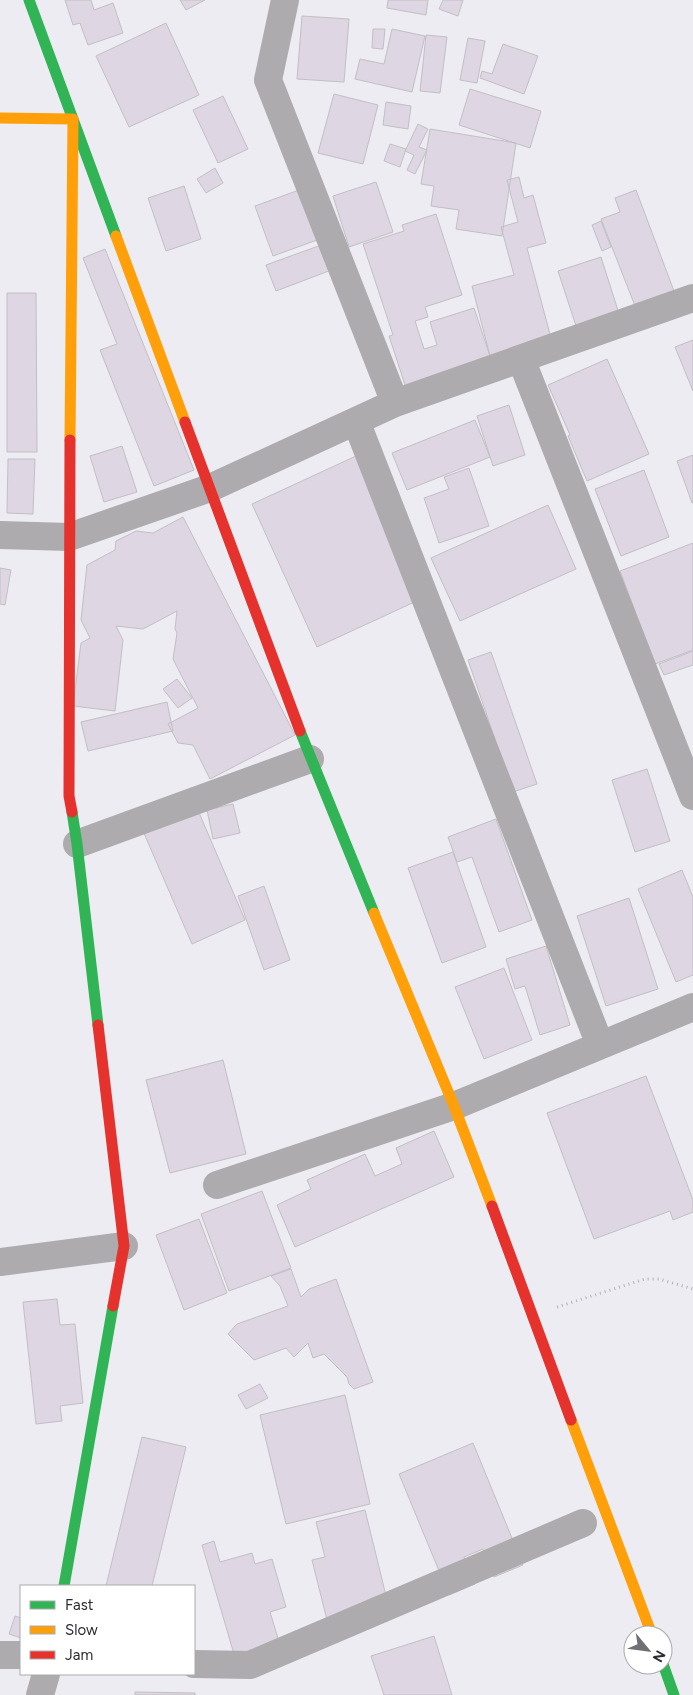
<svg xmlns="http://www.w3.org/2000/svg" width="693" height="1695" font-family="Figtree,sans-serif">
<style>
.building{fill:#ded6e3;stroke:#c2bfc4}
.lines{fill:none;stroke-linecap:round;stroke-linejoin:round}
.path{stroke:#b4b2b6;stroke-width:3;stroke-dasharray:1 4;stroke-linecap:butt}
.street{stroke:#adabad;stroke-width:28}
.fast{stroke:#30b455;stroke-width:11}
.slow{stroke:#ff9f0a;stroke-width:11}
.jam{stroke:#e5322d;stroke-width:11}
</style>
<rect width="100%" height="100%" fill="#edecf2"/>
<path class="building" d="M65,0H91L94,10L113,3L123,33L88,45L80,23L73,25Z
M180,0H205L186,10Z
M388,0H428L426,15L387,8Z
M443,0H463L458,16L439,9Z
M302,16L349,19L344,82L297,79Z
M166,23L199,95L129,127L96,56Z
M373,29H385L383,49L372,48Z
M392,29L425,36L412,92L355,79L360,59L384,64Z
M426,35L447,37L440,93L420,91Z
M468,38L485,41L477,83L460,80Z
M503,44L538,56L524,94L480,78L482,71L492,74Z
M470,89L541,111L530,148L459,125Z
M334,94L378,105L363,164L318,153Z
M223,96L248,149L218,163L193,110Z
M386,102L411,106L408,129L383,125Z
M418,124L428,129L419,147L427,150L415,174L407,170L414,155L405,151Z
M430,129L516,143L502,236L456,229L459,210L431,206L434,186L421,184Z
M390,144L406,149L400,167L384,161Z
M215,168L223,183L206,193L197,179Z
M519,177L524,198L533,195L546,243L527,248L551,338L491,360L472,286L514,275L501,227L518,222L507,180Z
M376,182L393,232L349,247L333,196Z
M184,186L201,239L166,251L148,198Z
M299,190L317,240L273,256L255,206Z
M636,190L674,291L635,306L601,219L620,212L615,198Z
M436,214L462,295L425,307L428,317L415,321L424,349L437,345L430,322L474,308L492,362L407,391L389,336L393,335L363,244L404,231L402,225Z
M601,221L611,247L602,251L592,225Z
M324,244L334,269L276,291L266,265Z
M105,249L194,470L154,486L100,350L117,344L83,258Z
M601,257L621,320L579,335L558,271Z
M7,293H36L37,452H7Z
M693,340V391L675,347Z
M607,359L649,454L587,481L568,436L570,435L548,385Z
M509,405L525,455L493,466L477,416Z
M475,420L490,457L407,490L392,453Z
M122,446L137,492L104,502L90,456Z
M693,455V503H692L677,461Z
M356,456L421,599L317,647L252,504Z
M8,459H35L33,514L7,513Z
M469,468L489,526L439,543L424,498L449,489L444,477Z
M644,470L669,537L621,556L595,489Z
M548,505L576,569L460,621L431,558Z
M183,517L295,735L210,779L193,745L178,743L168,724L198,708L173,659L177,633L175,629L177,611L143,629L116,626L123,640L115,711L73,706L81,643L90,638L81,620L87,565L115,550L116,541L136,531L153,533Z
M693,543V650L655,664L620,571Z
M0,568L11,570L5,605L0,604Z
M693,651V665L664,675L659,664Z
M491,652L537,784L513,792L468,660Z
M177,679L192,698L178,708L163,689Z
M167,702L173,731L88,751L81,722Z
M647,769L670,841L635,852L612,780Z
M233,804L240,833L213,839L207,810Z
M197,808L245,920L192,944L143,831Z
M496,819L532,920L499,932L472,857L457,862L448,837Z
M453,852L486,947L442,963L408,868Z
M682,870L693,897V975L676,982L638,889Z
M264,886L290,960L264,970L238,896Z
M629,898L658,989L606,1006L577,916Z
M546,946L570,1025L540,1035L525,986L515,989L506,959Z
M504,968L532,1040L484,1059L455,987Z
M223,1060L246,1154L170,1173L146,1080Z
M646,1076L693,1200V1212L673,1220L670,1211L594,1239L547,1113Z
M434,1131L454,1177L295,1247L277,1205L311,1189L307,1180L365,1154L375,1176L402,1164L396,1148Z
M262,1191L291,1268L229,1291L201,1214Z
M199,1219L227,1293L184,1310L156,1235Z
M291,1269L301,1297L309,1289L336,1279L373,1382L354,1389L349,1384L347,1377L324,1354L313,1358L308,1343L294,1357L286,1348L254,1360L228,1334L237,1324L288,1306L280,1286L271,1276Z
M57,1299L60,1325L75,1324L83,1403L60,1406L62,1421L36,1424L23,1302Z
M260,1384L268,1398L246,1409L238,1395Z
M345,1395L370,1504L286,1524L260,1415Z
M142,1437L186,1447L152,1586H106Z
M473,1443L523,1565L494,1577L483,1549L464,1557L475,1584L449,1595L399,1474Z
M365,1510L389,1608L328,1624L312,1560L325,1557L316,1522Z
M214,1541L220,1562L252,1553L255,1564L272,1559L286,1607L270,1612L281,1648L236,1661L202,1545Z
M15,1616L21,1618V1638L9,1634Z
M434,1636L452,1695H384L371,1656Z
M135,1692L195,1693V1695H135Z"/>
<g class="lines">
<path class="path" d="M557,1307L645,1279H659L693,1289"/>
<path class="street" d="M285,0L268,80L395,403
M521,359L693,796
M356,421L600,1045
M0,535L69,537L210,488L395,403L693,298
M77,844L310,759
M217,1185L454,1106L693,1007
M0,1262L124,1246
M0,1655H21
M194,1664L250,1665L583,1523
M40,1695L46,1674"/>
<path class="fast" d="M29,0L116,236
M300,731L374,913
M72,812L77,844L98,1025
M64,1586L113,1306
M663,1664L674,1695"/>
<path class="slow" d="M0,118L73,119L70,440
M116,236L185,422
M374,913L454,1106L492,1206
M571,1420L652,1635"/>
<path class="jam" d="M185,422L300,731
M70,440L69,796L72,812
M98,1025L124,1246L113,1306
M492,1206L571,1420"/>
</g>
<rect x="20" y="1585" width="175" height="90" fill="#ffffff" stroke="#ababac"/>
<rect x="30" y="1601" width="25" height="8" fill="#30b455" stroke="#ababac"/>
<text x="65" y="1610" font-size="15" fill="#2c2c30">Fast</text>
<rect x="30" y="1626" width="25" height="8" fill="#ff9f0a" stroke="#ababac"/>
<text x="65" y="1635" font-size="15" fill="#2c2c30">Slow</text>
<rect x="30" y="1651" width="25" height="8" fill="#e5322d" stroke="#ababac"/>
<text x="65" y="1660" font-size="15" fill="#2c2c30">Jam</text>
<g transform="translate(648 1650) rotate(119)"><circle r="24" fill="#ffffff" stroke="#ababac"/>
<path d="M0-4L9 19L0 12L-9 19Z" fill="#706f74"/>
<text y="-8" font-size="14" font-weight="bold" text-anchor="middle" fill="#2c2c30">N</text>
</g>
</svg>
